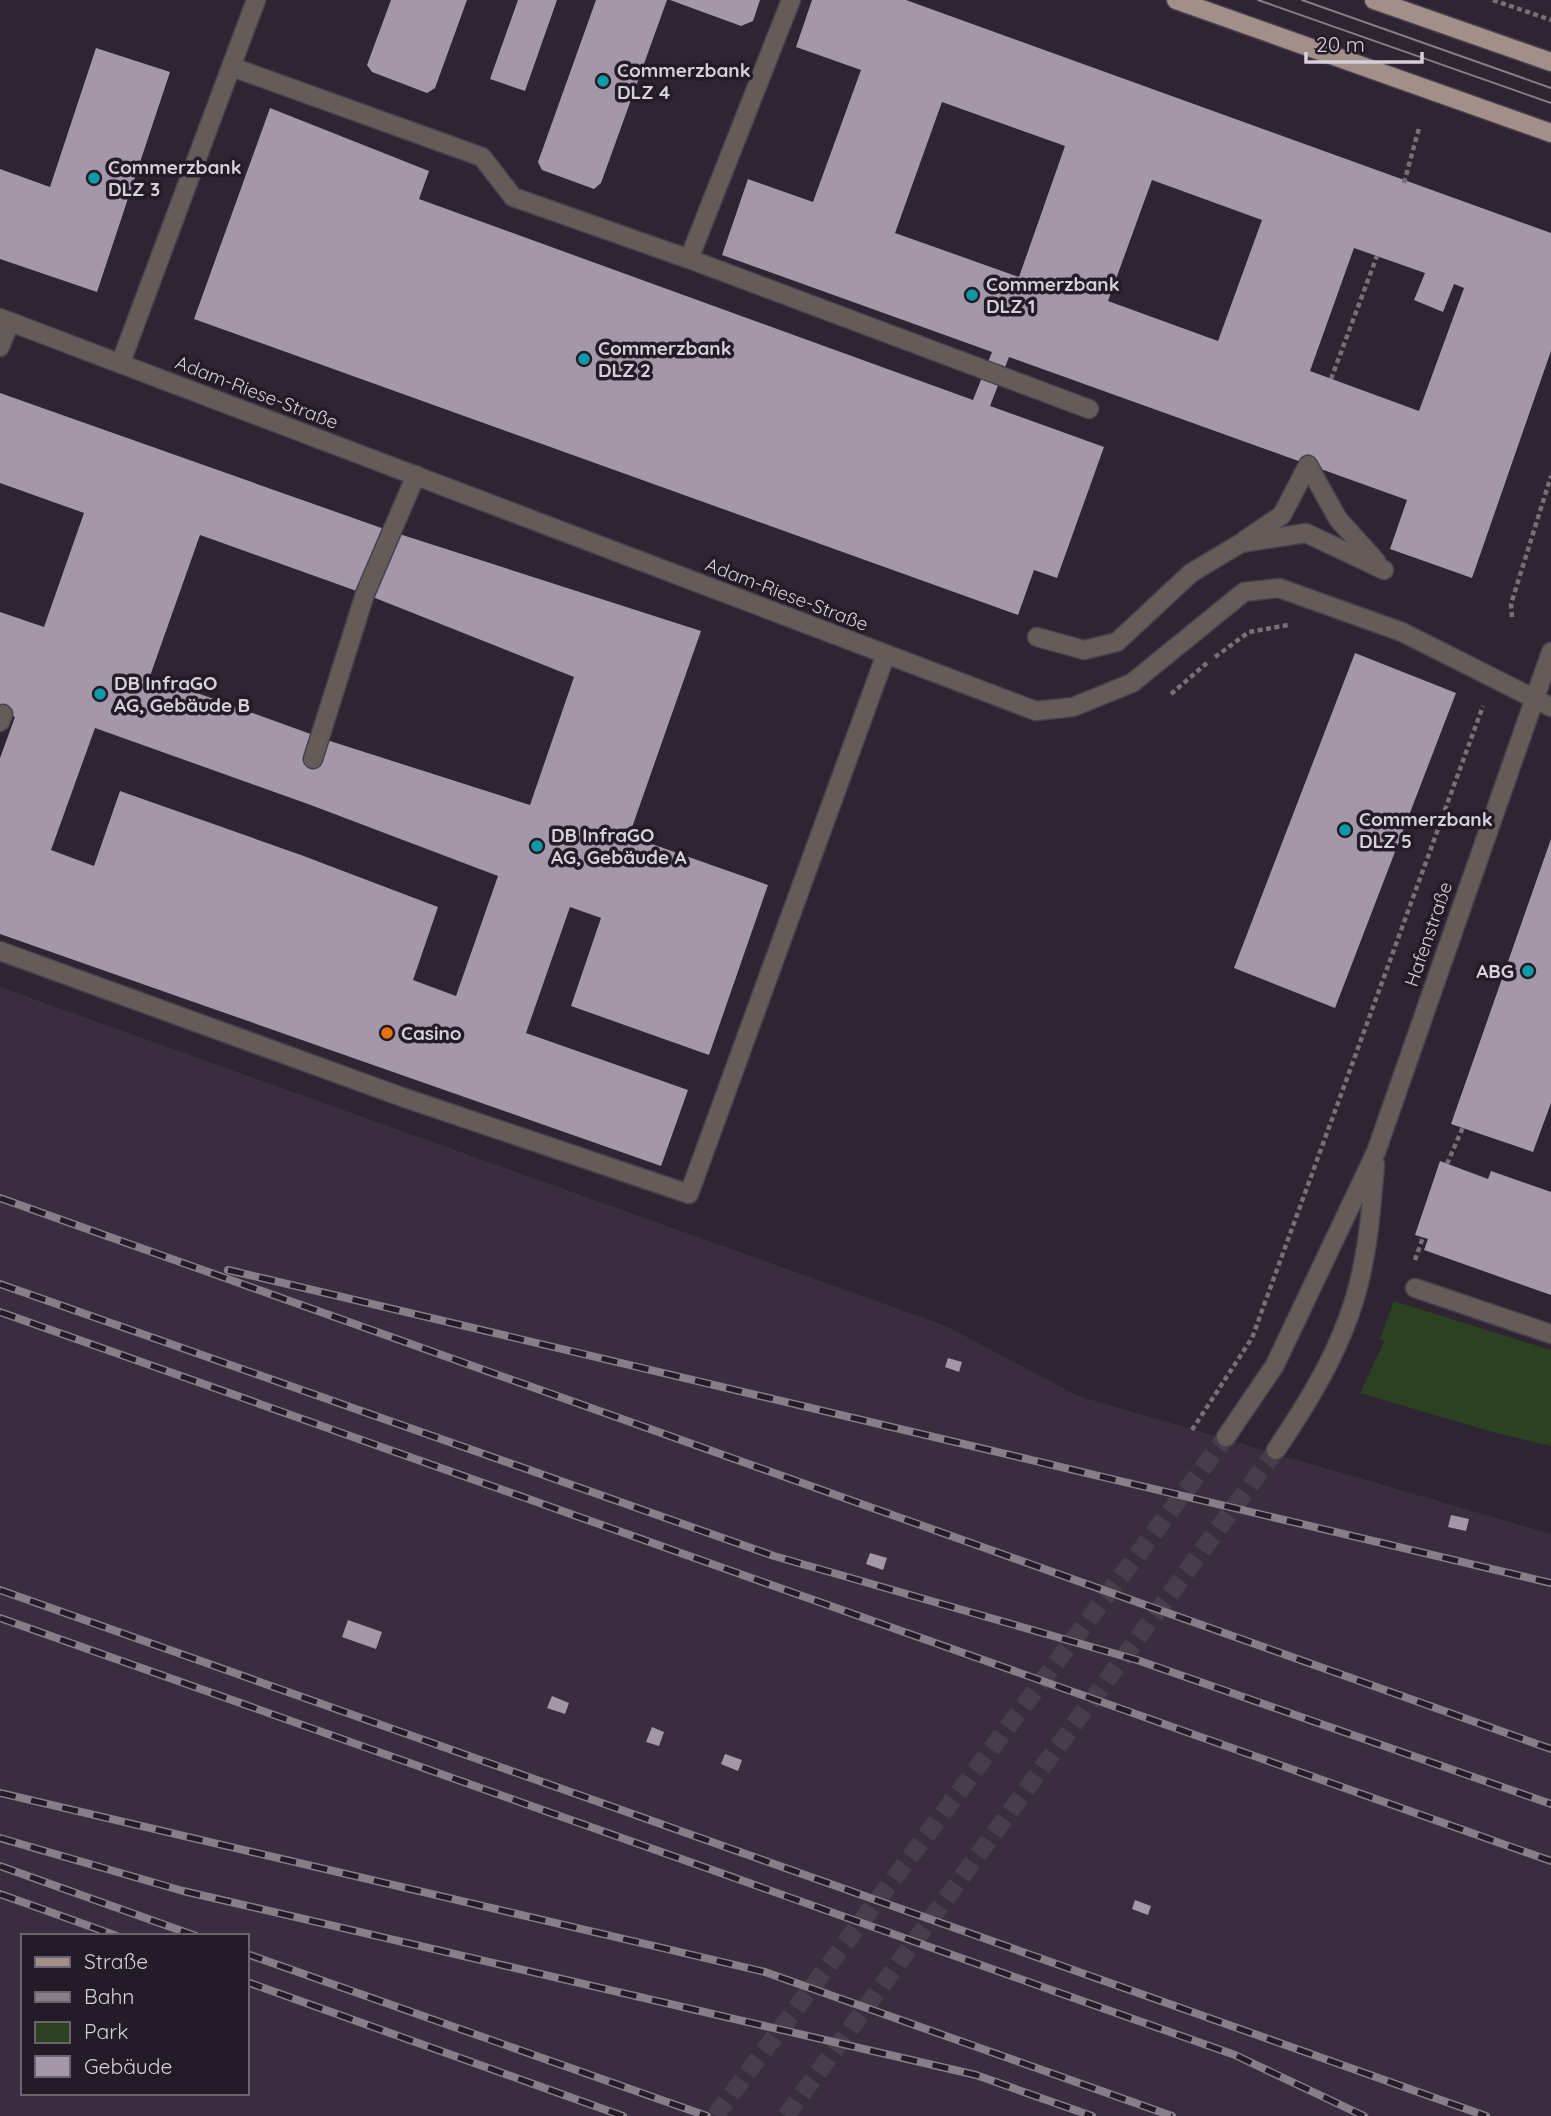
<svg xmlns="http://www.w3.org/2000/svg" width="1551" height="2116" font-family="Quicksand,sans-serif">
<style>
.built{fill:#3a2d40;fill-rule:evenodd}
.green{fill:#2c4022}
.building{fill:#a397a8;fill-rule:evenodd}
.lines{fill:none;stroke-linecap:round;stroke-linejoin:round}
.tertiary-tunnel{stroke:#473e4b;stroke-width:18;stroke-dasharray:18 9;stroke-linecap:butt}
.service-casing{stroke:#49404d;stroke-width:21}
.pedestrian-casing{stroke:#49404d;stroke-width:21}
.minor-casing{stroke:#49404d;stroke-width:21}
.tertiary-casing{stroke:#49404d;stroke-width:21}
.primary-casing{stroke:#49404d;stroke-width:21}
.path{stroke:#776f7a;stroke-width:4.5;stroke-dasharray:5 3.5;stroke-linecap:butt}
.service{stroke:#655c5a;stroke-width:18}
.pedestrian{stroke:#655c5a;stroke-width:18}
.minor{stroke:#655c5a;stroke-width:18}
.tertiary{stroke:#655c5a;stroke-width:18}
.primary{stroke:#a28f8a;stroke-width:18}
.tram{stroke:#867e89;stroke-width:2}
.rail-casing{stroke:#867e89;stroke-width:8}
.rail{stroke:#241b28;stroke-width:5;stroke-dasharray:16;stroke-linecap:butt}
.culture-dot{fill:#0f9aa8;stroke:#241b28;stroke-width:2.5}
.food-dot{fill:#e8710a;stroke:#241b28;stroke-width:2.5}
.labels{text-anchor:middle;dominant-baseline:central;stroke-width:7;stroke-linejoin:round;paint-order:stroke}
.poi-label{font-size:19px;font-weight:bold;fill:#d6d0d8;stroke:#241b28;text-anchor:start}
.street-label{font-size:19px;fill:#d6d0d8;stroke:#241b28}
</style>
<rect width="100%" height="100%" fill="#2e2432"/>
<path class="built" d="M0,987L946,1326L1078,1396L1551,1534V2116H0ZM23,1936H247V2093H23Z"/>
<path class="green" d="M1394,1301L1551,1350V1446L1489,1431L1360,1393L1384,1342L1380,1339Z"/>
<path class="building" d="M391,0H467L435,88L427,93L372,72L367,65Z
M518,0H557L525,91L490,79Z
M596,0H667L601,183L594,189L542,170L538,162Z
M670,0H760L753,21L741,26Z
M812,0H906L1551,233V351L1472,578L1390,549L1407,500L1009,357L990,406L1104,447L1057,578L1034,570L1018,615L194,319L270,108L429,171L419,199L973,400L992,352L722,255L748,179L813,202L861,70L796,47ZM942,102L1065,146L1019,277L895,233ZM1152,180L1262,220L1218,341L1108,301ZM1354,248L1425,273L1414,300L1443,312L1454,284L1464,288L1419,411L1310,371Z
M96,48L170,72L97,292L0,259V169L50,187Z
M0,393L390,531L701,631L629,836L768,885L709,1055L571,1006L601,918L570,907L526,1033L688,1090L661,1166L0,934V758L15,717L0,712V612L44,627L84,513L0,483ZM200,535L365,594L574,677L530,805L330,741L150,676ZM95,728L308,804L498,876L456,996L413,980L438,907L301,855L120,791L94,866L51,850Z
M1355,653L1456,693L1335,1008L1234,968Z
M1551,839V1103L1533,1152L1451,1124Z
M1440,1161L1488,1179L1491,1171L1551,1192V1295L1424,1250L1428,1239L1415,1235Z
M948,1358L962,1362L959,1372L945,1367Z
M1451,1515L1469,1519L1466,1531L1448,1527Z
M870,1553L887,1558L883,1570L866,1564Z
M348,1620L382,1632L376,1649L342,1637Z
M552,1696L569,1703L565,1714L547,1708Z
M652,1727L664,1732L659,1746L646,1742Z
M725,1754L742,1760L738,1771L721,1764Z
M1135,1900L1151,1906L1148,1915L1132,1909Z"/>
<g class="lines">
<path class="tertiary-tunnel" d="M715,2116L1226,1437
M786,2116L1276,1450"/>
<defs>
<path id="service" d="M232,67L482,157L513,197L689,259L791,0
M689,259L1089,409
M0,347L10,322
M0,722L3,714
M313,759L365,594L416,475
M0,951L402,1097L689,1194L886,654"/>
<path id="pedestrian" d="M1308,465L1338,519L1376,561
M1245,540L1282,515L1308,465
M1037,637L1084,650L1117,642L1191,573L1241,543L1306,533L1384,570"/>
<path id="minor" d="M0,318L1036,711L1073,707L1132,683L1244,592L1279,588L1402,632L1551,707
M121,362L256,0
M1415,1288L1551,1334"/>
<path id="tertiary" d="M1226,1437L1275,1365L1376,1152L1551,652
M1276,1450C1305,1407 1333,1362 1350,1313C1367,1265 1371,1214 1375,1164"/>
<path id="primary" d="M1176,0L1551,133
M1374,0L1551,62"/>
</defs>
<use href="#service" class="service-casing"/>
<use href="#pedestrian" class="pedestrian-casing"/>
<use href="#minor" class="minor-casing"/>
<use href="#tertiary" class="tertiary-casing"/>
<use href="#primary" class="primary-casing"/>
<path class="path" d="M1493,0L1551,20
M1404,183L1419,128
M1331,379L1377,256
M1512,617L1511,604L1551,476
M1215,657L1249,632L1288,625
M1171,694L1208,662
M1447,1164L1463,1127
M1415,1260L1423,1237
M1192,1430L1252,1338L1483,706"/>
<use href="#service" class="service"/>
<use href="#pedestrian" class="pedestrian"/>
<use href="#minor" class="minor"/>
<use href="#tertiary" class="tertiary"/>
<use href="#primary" class="primary"/>
<path class="tram" d="M1258,0L1551,103
M1302,0L1551,88"/>
<defs>
<path id="rail" d="M0,1198L1551,1749
M228,1270L1551,1583
M0,1284L774,1556L1137,1660L1551,1804
M0,1312L1551,1861
M0,1590L1486,2116
M0,1618L1235,2055L1364,2116
M0,1793L765,1972L1172,2116
M0,1838L183,1891L976,2075L1092,2116
M0,1866L196,1936
M0,1894L117,1936
M247,1954L707,2116
M247,1982L623,2116"/>
</defs>
<use href="#rail" class="rail-casing"/>
<use href="#rail" class="rail"/>
</g>
<g class="culture-dot">
<circle cx="603" cy="81" r="7"/>
<circle cx="94" cy="178" r="7"/>
<circle cx="972" cy="295" r="7"/>
<circle cx="584" cy="359" r="7"/>
<circle cx="100" cy="694" r="7"/>
<circle cx="1345" cy="830" r="7"/>
<circle cx="537" cy="846" r="7"/>
<circle cx="1528" cy="971" r="7"/>
</g>
<circle class="food-dot" cx="387" cy="1033" r="7"/>
<g class="labels">
<g class="poi-label">
<text x="617" y="70">Commerzbank<tspan x="617" dy="22">DLZ 4</tspan></text>
<text x="108" y="167">Commerzbank<tspan x="108" dy="22">DLZ 3</tspan></text>
<text x="986" y="284">Commerzbank<tspan x="986" dy="22">DLZ 1</tspan></text>
<text x="598" y="348">Commerzbank<tspan x="598" dy="22">DLZ 2</tspan></text>
<text x="114" y="683">DB InfraGO<tspan x="114" dy="22">AG, Gebäude B</tspan></text>
<text x="1359" y="819">Commerzbank<tspan x="1359" dy="22">DLZ 5</tspan></text>
<text x="551" y="835">DB InfraGO<tspan x="551" dy="22">AG, Gebäude A</tspan></text>
<text x="1514" y="971" text-anchor="end">ABG</text>
<text x="401" y="1033">Casino</text>
</g>
<g class="street-label">
<text transform="translate(257 392) rotate(21)">Adam-Riese-Straße</text>
<text transform="translate(787 594) rotate(21)">Adam-Riese-Straße</text>
<text transform="translate(1428 934) rotate(-71)">Hafenstraße</text>
</g>
</g>
<rect x="21" y="1934" width="228" height="161" fill="#241b28" stroke="#6b636e" stroke-width="2"/>
<rect x="35" y="1957" width="35" height="10" fill="#a28f8a" stroke="#6b636e" stroke-width="2"/>
<text x="84" y="1969" font-size="21" fill="#d6d0d8">Straße</text>
<rect x="35" y="1992" width="35" height="10" fill="#867e89" stroke="#6b636e" stroke-width="2"/>
<text x="84" y="2004" font-size="21" fill="#d6d0d8">Bahn</text>
<rect x="35" y="2022" width="35" height="21" fill="#2c4022" stroke="#6b636e" stroke-width="2"/>
<text x="84" y="2039" font-size="21" fill="#d6d0d8">Park</text>
<rect x="35" y="2056" width="35" height="21" fill="#a397a8" stroke="#6b636e" stroke-width="2"/>
<text x="84" y="2074" font-size="21" fill="#d6d0d8">Gebäude</text>
<path d="M1306 52v10h116v-10" fill="none" stroke="#d6d0d8" stroke-width="3.5"/>
<text x="1316" y="52" font-size="21" fill="#d6d0d8" stroke="#241b28" stroke-width="5" paint-order="stroke">20 m</text>
</svg>
